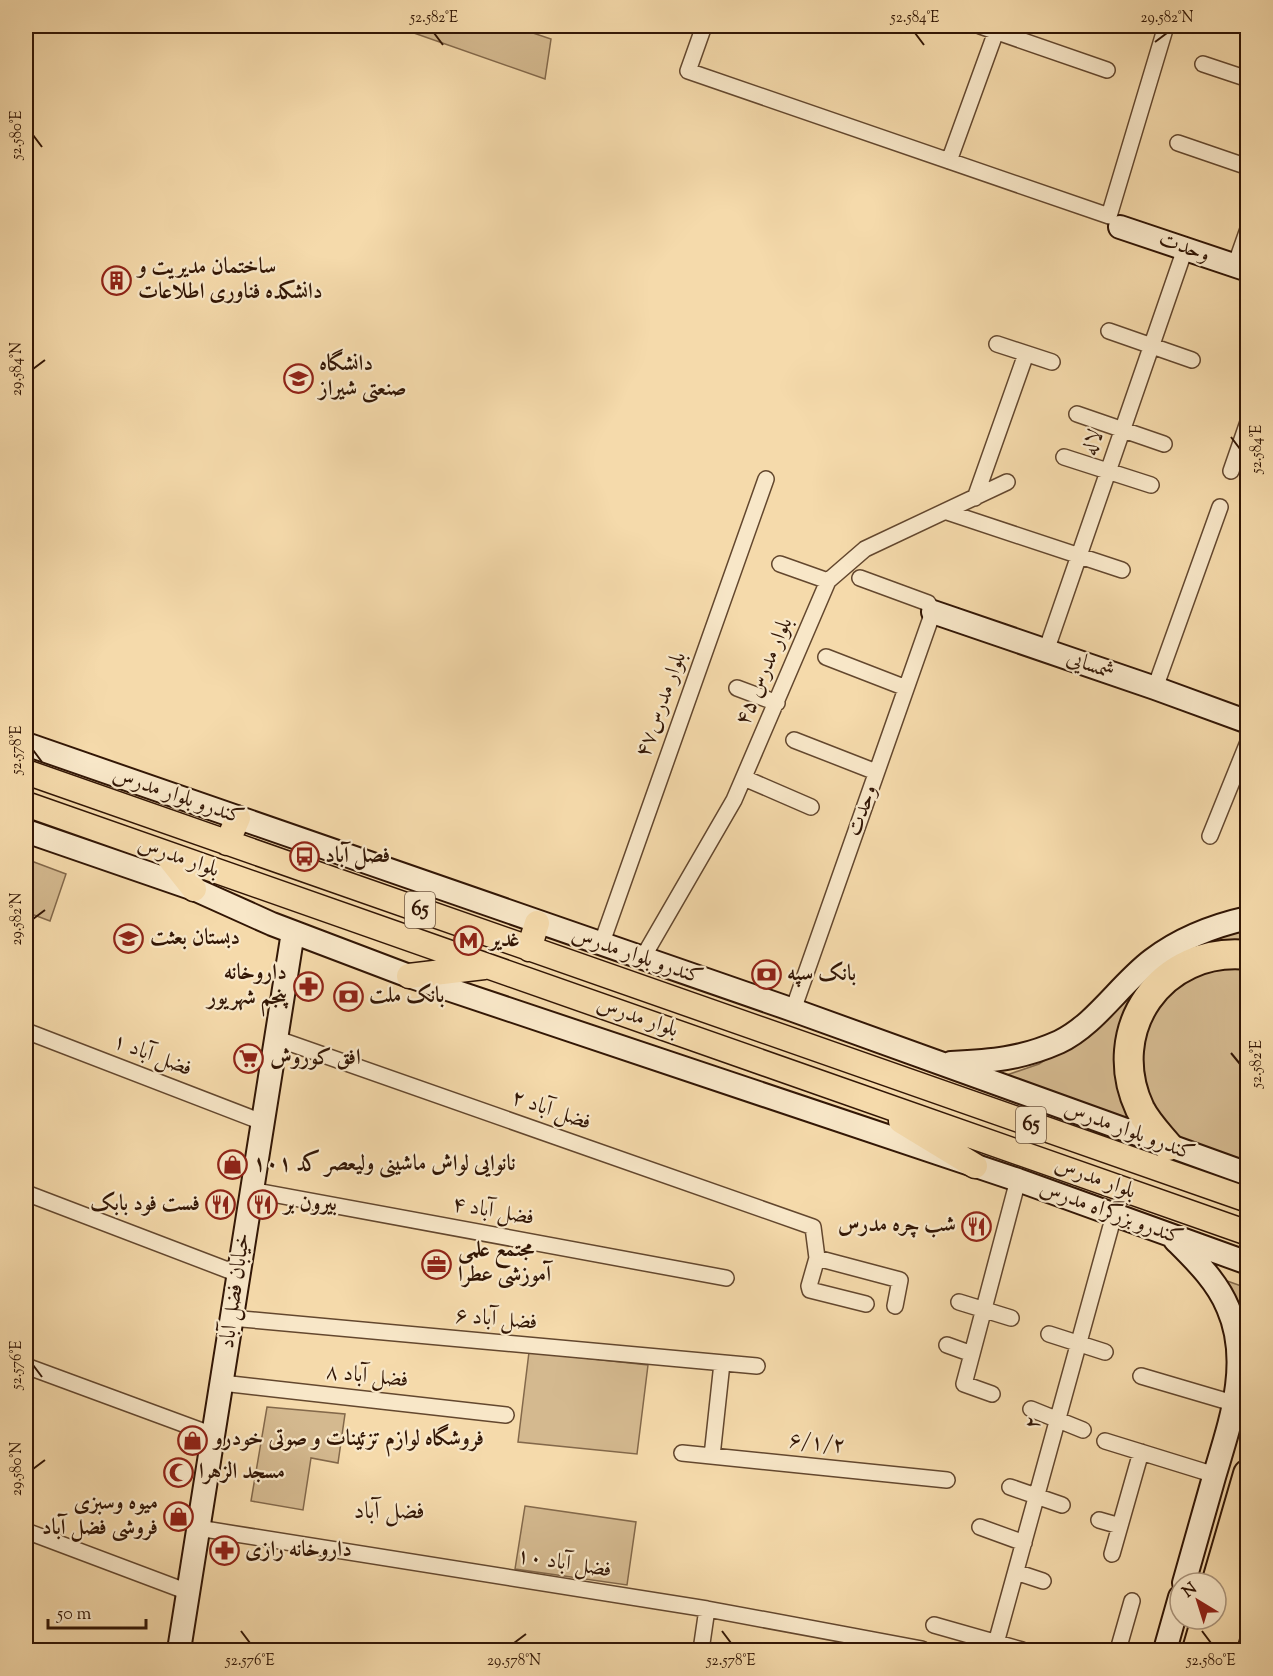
<svg xmlns="http://www.w3.org/2000/svg" width="1273" height="1676" font-family="'Sorts Mill Goudy',Amiri,serif">
<style>
.green{fill:#d4b98f;stroke:#83684a;stroke-width:1.5}
.lines{fill:none;stroke-linecap:round;stroke-linejoin:round}
.street-casing{stroke:#63472e;stroke-width:18}
.secondary-casing{stroke:#321605;stroke-width:26}
.primary-casing{stroke:#321605;stroke-width:27}
.highway-casing{stroke:#321605;stroke-width:32}
.street{stroke:#f8e7c8;stroke-width:15}
.secondary{stroke:#f8e7c8;stroke-width:22}
.primary{stroke:#f5daab;stroke-width:24}
.highway{stroke:#f5daab;stroke-width:28}
.ticks{fill:none;stroke:#321605;stroke-width:2}
.labels{text-anchor:middle;dominant-baseline:central;stroke-width:4.5;stroke-linejoin:round;paint-order:stroke}
.shield{fill:#f8e7c8;stroke:#6d5540;stroke-width:1.5}
.shield-label{font-size:21px;font-weight:bold;fill:#321605}
.street-label{font-size:22px;fill:#321605;stroke:#f8e7c8}
.poi-label{font-size:22px;font-weight:bold;fill:#321605;stroke:#f8e7c8;text-anchor:start}
.neighbourhood-label{font-size:24px;fill:#321605;stroke:#f8e7c8}
.neatline{fill:none;stroke:#321605;stroke-width:2}
.ticks-label{font-size:15px;text-anchor:middle;fill:#321605}
</style>
<rect width="100%" height="100%" fill="#f5daab"/>
<filter id="stains"><feTurbulence type="fractalNoise" baseFrequency=".00333" numOctaves="4"/><feColorMatrix values="0 0 0 0 .2 0 0 0 0 .09 0 0 0 0 .02 0 0 0 .5 -.17"/></filter>
<radialGradient id="worn" r=".72"><stop offset=".6" stop-color="#630" stop-opacity="0"/><stop offset="1" stop-color="#630" stop-opacity=".3"/></radialGradient>
<path class="green" d="M394,26H512L551,39L545,79Z
M26,859L66,874L50,921L26,912Z
M1247,930V947L1136,1003L1143,1131L995,1079L1039,1064L1065,1047L1162,962L1225,934Z
M1242,963L1247,964V1171L1172,1137L1139,1079L1145,1022L1181,979Z
M1216,1277L1247,1288V1342Z
M529,1352L648,1365L637,1454L518,1442Z
M267,1407L345,1414L338,1463L311,1458L303,1510L251,1501Z
M525,1506L636,1522L627,1585L515,1569Z"/>
<g class="lines">
<defs>
<path id="street" d="M704,26L688,71L1109,216L1166,26
M980,26L1107,70
M1203,64L1248,79
M1178,143L1248,167
M949,161L998,26
M1235,266L1248,229
M1109,331L1192,360
M997,344L1052,362
M1077,414L1164,444
M1064,457L1151,485
M1231,471L1248,422
M975,498L1026,354
M947,512L1122,570
M780,564L828,581
M1046,651L1185,249
M826,657L906,688
M737,688L777,703
M1155,688L1220,507
M794,740L876,772
M744,778L811,807
M1210,836L1248,742
M601,945L766,479
M642,959L734,800L828,581L865,549L1007,482
M793,1010L933,612L928,603L860,578
M26,1031L262,1122
M275,1038L813,1227L817,1258L809,1286L810,1290L866,1304
M251,1190L726,1278
M26,1193L238,1274
M817,1258L900,1280L895,1306
M959,1302L1011,1318
M231,1318L757,1366
M1049,1334L1105,1352
M947,1345L972,1354
M26,1366L213,1435
M1141,1376L1236,1404
M222,1383L506,1415
M992,1394L964,1384L1018,1180
M1031,1409L1083,1430
M1105,1441L1215,1475
M682,1453L947,1480
M712,1456L722,1363
M1010,1487L1062,1505
M1099,1520L1120,1526
M980,1527L1024,1543
M198,1528L707,1609L922,1649
M26,1531L188,1592
M1112,1554L1141,1452
M1016,1572L1043,1581
M934,1625L1022,1650
M996,1643L1114,1215
M701,1650L707,1609
M1118,1650L1132,1601"/>
<path id="secondary" d="M1120,227L1248,270
M933,612L1155,688L1248,722
M26,744L793,1010L1248,1174
M26,831L194,889L272,924L409,976L1018,1180L1248,1263
M951,1063C991,1061 1021,1059 1059,1042C1095,1025 1120,984 1152,960C1181,938 1212,926 1248,918
M1175,1240C1195,1260 1217,1281 1228,1308C1252,1363 1230,1423 1214,1477C1204,1513 1194,1548 1184,1583
M179,1650L293,932
M1165,1650L1180,1597"/>
<path id="primary" d="M26,772L1248,1200
M26,804L1248,1233
M227,843L238,818
M167,855L194,889
M529,949L537,923
M409,976L484,967
M901,1121L975,1166"/>
<path id="highway" d="M1168,1146C1158,1134 1147,1123 1140,1109C1103,1030 1161,946 1248,955
M1216,1584L1248,1474
M1197,1650L1206,1619
M1221,1650L1248,1558"/>
</defs>
<use href="#street" class="street-casing"/>
<use href="#secondary" class="secondary-casing"/>
<use href="#primary" class="primary-casing"/>
<use href="#highway" class="highway-casing"/>
<use href="#street" class="street"/>
<use href="#secondary" class="secondary"/>
<use href="#primary" class="primary"/>
<use href="#highway" class="highway"/>
</g>
<path class="ticks" d="M434,33L443,45M915,33L924,45M1155,42L1167,33M33,135L42,147M33,369L45,360M1231,437L1240,449M33,750L42,762M33,919L45,910M1231,1053L1240,1064M33,1365L42,1377M33,1469L45,1460M241,1631L250,1643M722,1631L731,1643M1202,1631L1211,1643M514,1643L526,1634"/>
<defs>
<symbol id="building-ring" viewBox="-11 -11 22 22"><circle r="9.5" fill="#f8e7c8" stroke="#8f2418" stroke-width="1.5"/><path d="M-4-6H4V6H1V3H-1V6H-4ZM-2.5-4.3h1.7v1.8h-1.7ZM.8-4.3h1.7v1.8H.8ZM-2.5-1h1.7V.8h-1.7ZM.8-1h1.7V.8H.8Z" fill="#8f2418"/></symbol>
<symbol id="university-ring" viewBox="-11 -11 22 22"><circle r="9.5" fill="#f8e7c8" stroke="#8f2418" stroke-width="1.5"/><path d="M0-5L7-2L0 1L-7-2ZM-4 1L0 2.5L4 1V4Q0 6-4 4Z" fill="#8f2418"/></symbol>
<symbol id="bus-ring" viewBox="-11 -11 22 22"><circle r="9.5" fill="#f8e7c8" stroke="#8f2418" stroke-width="1.5"/><path d="M-5-6H5V4H4V6H2V4H-2V6H-4V4H-5ZM-3.5-4V0h7V-4ZM-3.5 1.2v1.5H-2V1.2ZM2 1.2v1.5H3.5V1.2Z" fill="#8f2418"/></symbol>
<symbol id="school-ring" viewBox="-11 -11 22 22"><circle r="9.5" fill="#f8e7c8" stroke="#8f2418" stroke-width="1.5"/><path d="M0-5L7-2L0 1L-7-2ZM-4 1L0 2.5L4 1V4Q0 6-4 4Z" fill="#8f2418"/></symbol>
<symbol id="metro-ring" viewBox="-11 -11 22 22"><circle r="9.5" fill="#f8e7c8" stroke="#8f2418" stroke-width="1.5"/><path d="M-5.5 5V-5H-3L0 0L3-5H5.5V5H3V-.5L0 4L-3-.5V5Z" fill="#8f2418"/></symbol>
<symbol id="bank-ring" viewBox="-11 -11 22 22"><circle r="9.5" fill="#f8e7c8" stroke="#8f2418" stroke-width="1.5"/><path d="M-6-4H6V4H-6ZM0-2.3a2.3 2.3 0 1 0 0 4.6a2.3 2.3 0 1 0 0-4.6Z" fill="#8f2418"/></symbol>
<symbol id="pharmacy-ring" viewBox="-11 -11 22 22"><circle r="9.5" fill="#f8e7c8" stroke="#8f2418" stroke-width="1.5"/><path d="M-2-6h4v4h4v4h-4v4h-4v-4h-4v-4h4Z" fill="#8f2418"/></symbol>
<symbol id="supermarket-ring" viewBox="-11 -11 22 22"><circle r="9.5" fill="#f8e7c8" stroke="#8f2418" stroke-width="1.5"/><path d="M-6-5.5h2.5l.6 2H6L4.5 2H-2.5L-4.4-4H-6ZM-1.5 3.2a1.3 1.3 0 1 0 .1 0ZM3 3.2a1.3 1.3 0 1 0 .1 0Z" fill="#8f2418"/></symbol>
<symbol id="shop-ring" viewBox="-11 -11 22 22"><circle r="9.5" fill="#f8e7c8" stroke="#8f2418" stroke-width="1.5"/><path d="M-5-2.5h2.3a2.7 3.5 0 0 1 5.4 0H5L5.5 6h-11ZM-1.5-2.5h3a1.5 2.3 0 0 0-3 0Z" fill="#8f2418"/></symbol>
<symbol id="restaurant-ring" viewBox="-11 -11 22 22"><circle r="9.5" fill="#f8e7c8" stroke="#8f2418" stroke-width="1.5"/><path d="M-5-6h1v4h1v-4h1v4h1v-4h1v5L-1.5 .5V6h-2V.5L-5-1ZM5-6V6H3V1.5H1.5Q1.5-4 5-6Z" fill="#8f2418"/></symbol>
<symbol id="office-ring" viewBox="-11 -11 22 22"><circle r="9.5" fill="#f8e7c8" stroke="#8f2418" stroke-width="1.5"/><path d="M-6-3h4V-5.5h4V-3h4V5H-6ZM-1-4.5V-3h2v-1.5ZM-6 0V1H6V0Z" fill="#8f2418"/></symbol>
<symbol id="mosque-ring" viewBox="-11 -11 22 22"><circle r="9.5" fill="#f8e7c8" stroke="#8f2418" stroke-width="1.5"/><path d="M3.5-4.9A6 6 0 1 0 3.5 4.9A5 5 0 1 1 3.5-4.9Z" fill="#8f2418"/></symbol>
</defs>
<g fill-rule="evenodd">
<use href="#building-ring" x="100" y="264" width="33" height="33"/>
<use href="#university-ring" x="282" y="362" width="33" height="33"/>
<use href="#bus-ring" x="288" y="840" width="33" height="33"/>
<use href="#school-ring" x="112" y="922" width="33" height="33"/>
<use href="#metro-ring" x="452" y="924" width="33" height="33"/>
<use href="#bank-ring" x="750" y="958" width="33" height="33"/>
<use href="#pharmacy-ring" x="292" y="970" width="33" height="33"/>
<use href="#bank-ring" x="332" y="980" width="33" height="33"/>
<use href="#supermarket-ring" x="232" y="1042" width="33" height="33"/>
<use href="#shop-ring" x="216" y="1148" width="33" height="33"/>
<use href="#restaurant-ring" x="204" y="1188" width="33" height="33"/>
<use href="#restaurant-ring" x="246" y="1188" width="33" height="33"/>
<use href="#restaurant-ring" x="960" y="1210" width="33" height="33"/>
<use href="#office-ring" x="420" y="1248" width="33" height="33"/>
<use href="#shop-ring" x="176" y="1424" width="33" height="33"/>
<use href="#mosque-ring" x="162" y="1456" width="33" height="33"/>
<use href="#shop-ring" x="162" y="1500" width="33" height="33"/>
<use href="#pharmacy-ring" x="208" y="1534" width="33" height="33"/>
</g>
<g class="labels">
<g class="shield">
<rect x="405" y="892" width="30" height="36" rx="4.5"/>
<rect x="1016" y="1107" width="30" height="36" rx="4.5"/>
</g>
<g class="shield-label">
<text x="420" y="910">65</text>
<text x="1031" y="1125">65</text>
</g>
<g class="street-label">
<text transform="translate(1184 248) rotate(19)">وحدت</text>
<text transform="translate(1094 443) rotate(-71)">لاله</text>
<text transform="translate(1090 666) rotate(19)">شمسایی</text>
<text transform="translate(765 672) rotate(-67)">۴۵ بلوار مدرس</text>
<text transform="translate(662 705) rotate(-70)">بلوار مدرس۴۷</text>
<text transform="translate(178 797) rotate(19)">کندرو بلوار مدرس</text>
<text transform="translate(863 811) rotate(-71)">وحدت</text>
<text transform="translate(178 858) rotate(19)">بلوار مدرس</text>
<text transform="translate(637 957) rotate(19)">کندرو بلوار مدرس</text>
<text transform="translate(637 1018) rotate(19)">بلوار مدرس</text>
<text transform="translate(152 1056) rotate(21)">فضل آباد ۱</text>
<text transform="translate(551 1111) rotate(19)">فضل آباد ۲</text>
<text transform="translate(1129 1132) rotate(20)">کندرو بلوار مدرس</text>
<text transform="translate(1095 1179) rotate(20)">بلوار مدرس</text>
<text transform="translate(493 1212) rotate(10)">فضل آباد ۴</text>
<text transform="translate(1111 1214) rotate(20)">کندرو بزرگراه مدرس</text>
<text transform="translate(236 1291) rotate(-82)">خیابان فضل آباد</text>
<text transform="translate(496 1320) rotate(5)">فضل آباد ۶</text>
<text transform="translate(367 1377) rotate(6)">فضل آباد ۸</text>
<text transform="translate(1034 1423) rotate(-75)">۲</text>
<text transform="translate(817 1444) rotate(6)">۶/۱/۲</text>
<text transform="translate(564 1564) rotate(9)">فضل آباد ۱۰</text>
</g>
<g class="poi-label">
<text x="138" y="268">ساختمان مدیریت و<tspan x="138" dy="25">دانشکده فناوری اطلاعات</tspan></text>
<text x="319" y="365">دانشگاه<tspan x="319" dy="25">صنعتی شیراز</tspan></text>
<text x="325" y="857">فصل آباد</text>
<text x="150" y="939">دبستان بعثت</text>
<text x="490" y="941">غدیر</text>
<text x="287" y="974" text-anchor="end">داروخانه<tspan x="287" dy="25">پنجم شهریور</tspan></text>
<text x="787" y="975">بانک سپه</text>
<text x="369" y="997">بانک ملت</text>
<text x="270" y="1059">افق کوروش</text>
<text x="253" y="1165">نانوایی لواش ماشینی ولیعصر کد ۱۰۱</text>
<text x="200" y="1205" text-anchor="end">فست فود بابک</text>
<text x="284" y="1205">بیرون بر</text>
<text x="956" y="1226" text-anchor="end">شب چره مدرس</text>
<text x="458" y="1251">مجتمع علمی<tspan x="458" dy="25">آموزشی عطرا</tspan></text>
<text x="214" y="1440">فروشگاه لوازم تزئینات و صوتی خودرو</text>
<text x="199" y="1473">مسجد الزهرا</text>
<text x="158" y="1504" text-anchor="end">میوه وسبزی<tspan x="158" dy="25">فروشی فضل آباد</tspan></text>
<text x="245" y="1551">داروخانه رازی</text>
</g>
<g class="neighbourhood-label">
<text x="389" y="1512">فضل آباد</text>
</g>
</g>
<rect width="1273" height="1676" fill="none" stroke="#f5daab" stroke-width="66"/>
<g transform="translate(1198 1601) rotate(322)"><circle r="28" fill="#f8e7c8" stroke="#a9937a" stroke-width="1.5"/>
<path d="M0-4.5L10 22L0 15L-10 22Z" fill="#8f2418"/>
<text y="-9" font-size="16" font-weight="bold" text-anchor="middle" fill="#321605">N</text>
</g>
<path d="M48 1619v9h98v-9" fill="none" stroke="#321605" stroke-width="3"/>
<text x="57" y="1619" font-size="18" fill="#321605" stroke="#f8e7c8" stroke-width="4.5" paint-order="stroke">50 m</text>
<rect x="33" y="33" width="1207" height="1610" class="neatline"/>
<g class="ticks-label">
<text x="434" y="22">52.582°E</text>
<text x="915" y="22">52.584°E</text>
<text x="1167" y="22">29.582°N</text>
<text transform="translate(16 135) rotate(-90)" y="5">52.580°E</text>
<text transform="translate(16 369) rotate(-90)" y="5">29.584°N</text>
<text transform="translate(1256 449) rotate(-90)" y="5">52.584°E</text>
<text transform="translate(16 750) rotate(-90)" y="5">52.578°E</text>
<text transform="translate(16 919) rotate(-90)" y="5">29.582°N</text>
<text transform="translate(1256 1064) rotate(-90)" y="5">52.582°E</text>
<text transform="translate(16 1365) rotate(-90)" y="5">52.576°E</text>
<text transform="translate(16 1469) rotate(-90)" y="5">29.580°N</text>
<text x="250" y="1665">52.576°E</text>
<text x="514" y="1665">29.578°N</text>
<text x="731" y="1665">52.578°E</text>
<text x="1211" y="1665">52.580°E</text>
</g>
<rect width="100%" height="100%" filter="url(#stains)"/>
<rect width="100%" height="100%" fill="url(#worn)"/>
</svg>
